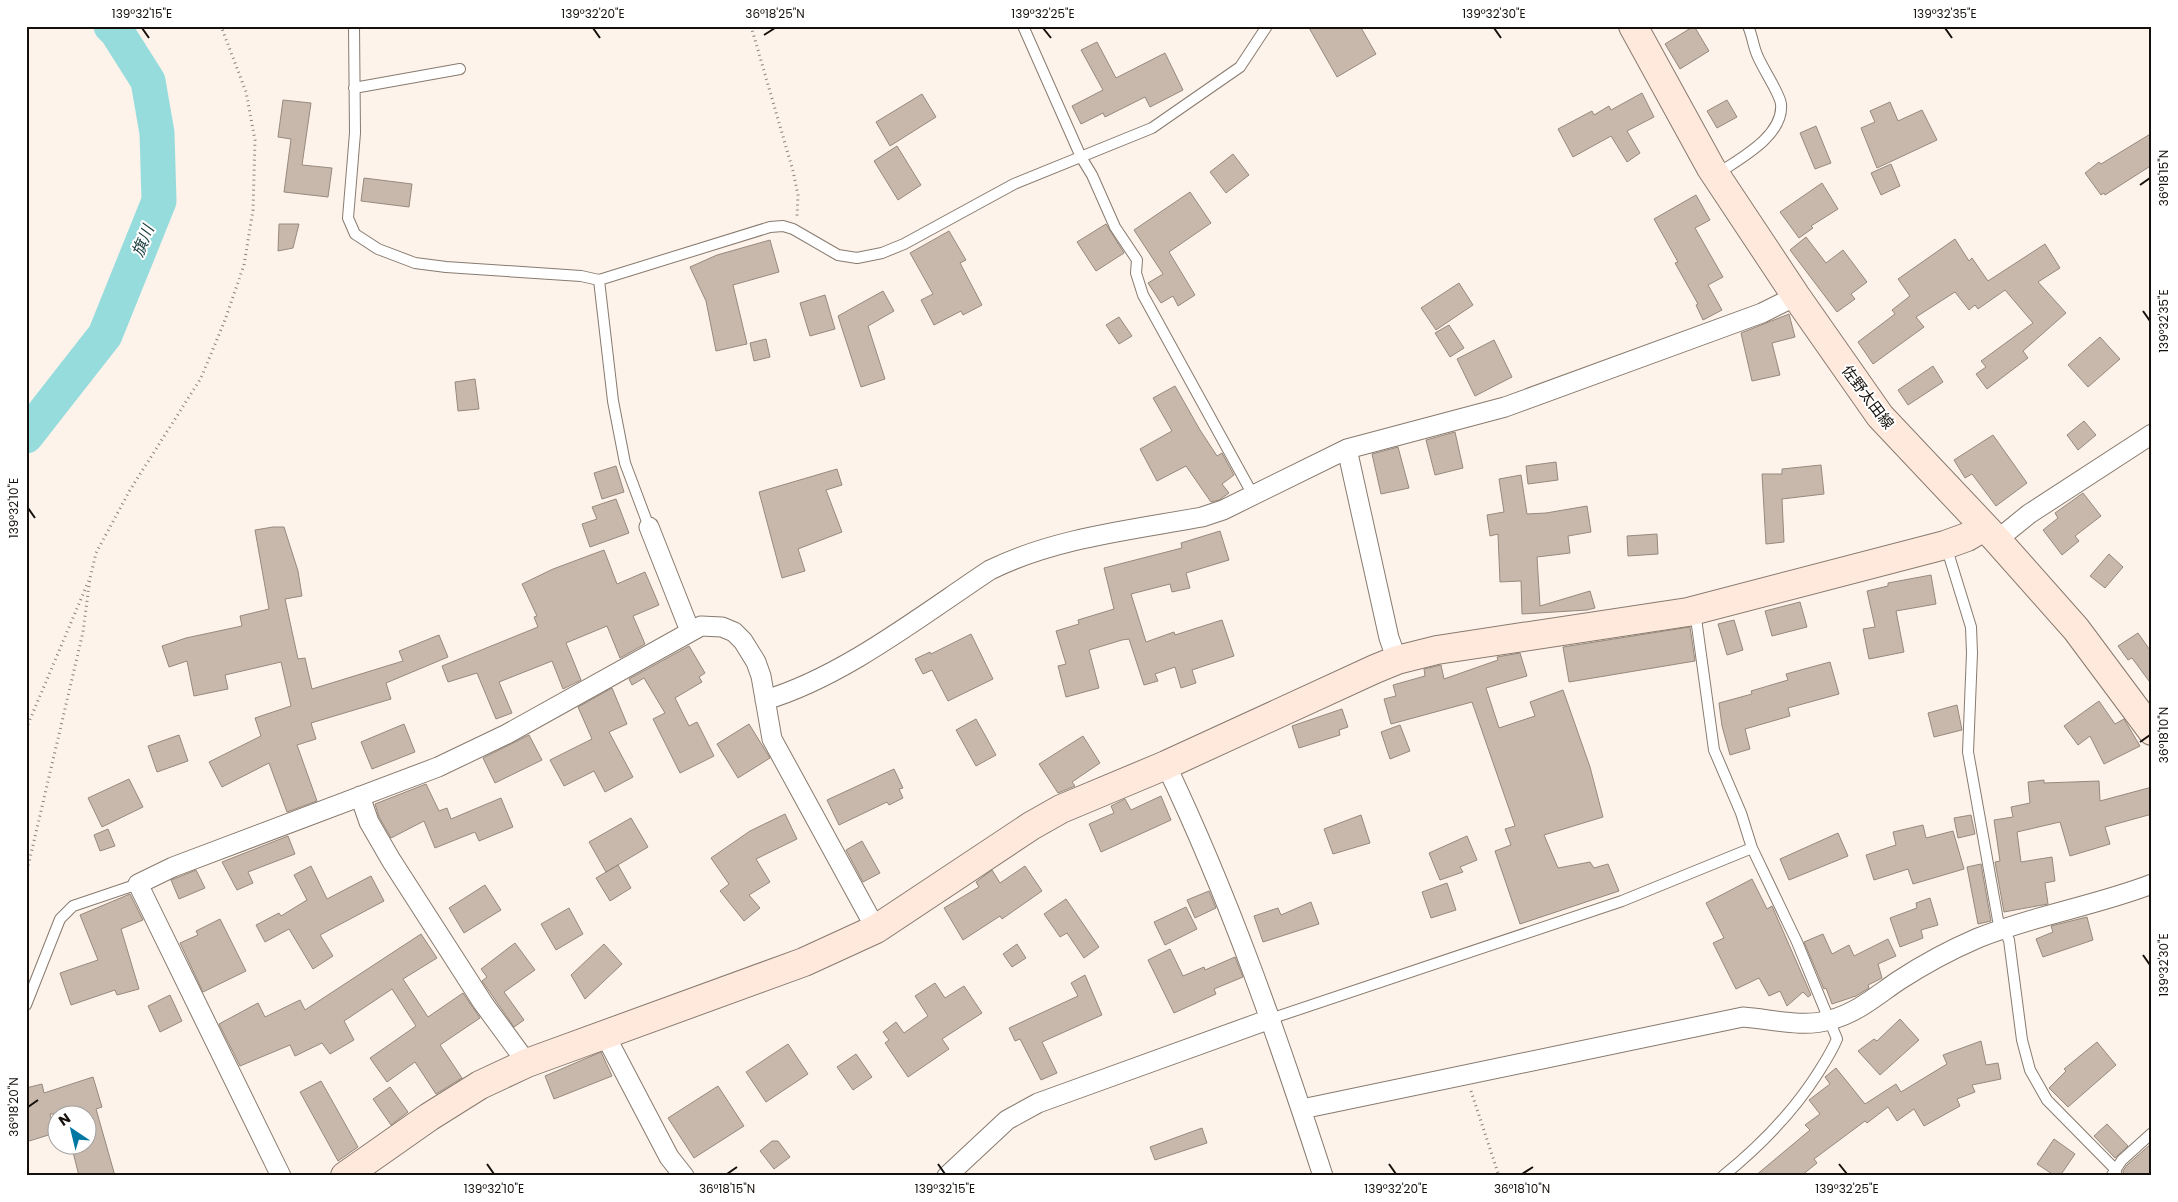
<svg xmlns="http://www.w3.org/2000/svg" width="2178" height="1202" font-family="Poppins,'Noto Sans JP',sans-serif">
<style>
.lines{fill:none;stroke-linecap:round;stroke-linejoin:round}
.river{stroke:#97dcdd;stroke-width:35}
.building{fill:#c7b8ab;stroke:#98897d}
.lane-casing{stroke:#887a6e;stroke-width:12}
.street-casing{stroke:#887a6e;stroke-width:21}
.secondary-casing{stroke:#887a6e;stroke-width:30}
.path{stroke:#89827c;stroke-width:3;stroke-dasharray:1 4;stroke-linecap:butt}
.lane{stroke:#fff;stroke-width:10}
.street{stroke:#fff;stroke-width:19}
.secondary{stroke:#ffe9dc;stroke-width:28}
.ticks{fill:none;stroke:#15100c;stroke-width:2}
.labels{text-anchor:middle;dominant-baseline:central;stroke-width:4;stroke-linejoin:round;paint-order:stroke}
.street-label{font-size:15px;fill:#15100c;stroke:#fff}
.water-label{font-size:16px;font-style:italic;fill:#17393a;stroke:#fff}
.neatline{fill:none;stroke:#15100c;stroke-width:2}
.ticks-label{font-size:12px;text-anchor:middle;fill:#15100c}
</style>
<rect width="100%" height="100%" fill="#fdf3eb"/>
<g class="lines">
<path class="river" d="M26,436L105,335L159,201L157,133L148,81L117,32L111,26"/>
</g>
<path class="building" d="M1308,26H1360L1376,54L1337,77Z
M1694,26L1709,51L1680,69L1665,44Z
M1097,42L1116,78L1165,53L1183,90L1150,107L1145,97L1105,117L1103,113L1081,124L1072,106L1103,90L1081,50Z
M1642,93L1654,117L1627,131L1640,153L1627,162L1611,136L1573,157L1558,129L1592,111L1594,115L1609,106L1611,110Z
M922,94L936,117L890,146L876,122Z
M283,100L311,103L302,165L332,168L328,197L284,192L291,139L278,137Z
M1727,100L1737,117L1717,128L1707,111Z
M1890,102L1898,121L1922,110L1937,140L1877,168L1861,128L1875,122L1870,111Z
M1816,126L1831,163L1815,169L1800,133Z
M2152,133V165L2105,195L2104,193L2101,195L2085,173L2099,162L2101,164Z
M897,146L921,185L898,200L874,161Z
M1233,154L1249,175L1226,193L1210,172Z
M1891,164L1900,186L1881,195L1871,173Z
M364,178L412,184L409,207L361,201Z
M1822,183L1838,209L1811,226L1813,228L1799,238L1780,212Z
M1190,192L1211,223L1169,252L1195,295L1178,306L1173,296L1161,303L1148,283L1163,274L1134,230Z
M1696,195L1710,220L1695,228L1723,277L1708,285L1722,310L1703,320L1696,305L1698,304L1675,263L1678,262L1654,219Z
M279,224H299L293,248L278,251Z
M1106,224L1124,253L1096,271L1077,242Z
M949,231L966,260L960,263L982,305L963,315L961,311L934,325L921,300L933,294L910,253Z
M1806,237L1826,263L1843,250L1867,282L1851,294L1855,299L1837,312L1790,250Z
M1955,239L1969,261L1972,258L1988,281L2045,244L2060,268L2038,282L2066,313L2023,351L2028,358L1987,389L1976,374L1986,367L1981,361L2033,323L2005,290L1978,309L1975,305L1969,310L1955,292L1916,317L1924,327L1873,364L1858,342L1895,314L1892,310L1910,296L1898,279Z
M770,240L779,272L733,285L747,344L716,351L706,301L690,267L717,255Z
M1459,283L1473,305L1436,330L1421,308Z
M883,291L894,311L868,326L885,379L861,387L838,316Z
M825,295L835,329L810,336L800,303Z
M1789,314L1795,337L1772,343L1780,375L1752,381L1741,333Z
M1119,317L1132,336L1119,344L1106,325Z
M1449,325L1464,348L1450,357L1435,333Z
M2100,337L2120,359L2088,387L2068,365Z
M766,339L770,357L754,361L750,343Z
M1494,340L1512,377L1475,396L1457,359Z
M1933,366L1943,382L1908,405L1898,390Z
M475,379L479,409L458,411L455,382Z
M1175,386L1200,430L1217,456L1222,453L1234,475L1222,484L1229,493L1219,500L1211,502L1186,466L1157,481L1140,449L1172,431L1153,398Z
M2084,421L2096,435L2078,450L2067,435Z
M1455,432L1463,468L1435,475L1426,440Z
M1993,435L2027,483L1996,506L1972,474L1965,478L1954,460Z
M1398,447L1409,488L1381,494L1372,454Z
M1556,462L1558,480L1528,484L1526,466Z
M1821,465L1824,494L1782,499L1784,542L1766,544L1762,474H1782V469Z
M616,466L624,492L602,499L594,473Z
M837,469L842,485L826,490L842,532L798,549L805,571L782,578L759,492Z
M1521,475L1527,514L1546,513L1587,506L1591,532L1568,536L1570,553L1537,557L1540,606L1590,591L1595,608L1587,610L1522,614L1521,581L1500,582L1498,534L1490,536L1487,515L1504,512L1499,479Z
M2083,493L2101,516L2075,536L2079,541L2062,555L2043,530L2058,518L2055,513Z
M616,499L629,533L590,547L582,524L597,519L592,507Z
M273,527H284L298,571L302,596L285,599L298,659L305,658L312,689L403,661L399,651L439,635L448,657L386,683L391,699L311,723L316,739L297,745L317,801L287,812L269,763L222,787L209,762L261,736L255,718L291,706L281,662L225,675L228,689L194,696L187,661L169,667L162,646L186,638L242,626L240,616L269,609L255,530Z
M1220,531L1229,560L1186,573L1190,588L1172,592L1170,584L1131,594L1146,642L1174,632L1175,635L1222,620L1234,656L1192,670L1196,683L1181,688L1175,667L1155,674L1158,681L1144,685L1129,639L1122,640L1089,650L1099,688L1066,697L1058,666L1066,664L1056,631L1079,624L1078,620L1114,609L1104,568L1182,548L1181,543Z
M1657,534L1658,554L1628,556L1627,536Z
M604,550L617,584L645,572L659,605L633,616L645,644L620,658L607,626L566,643L581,680L563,689L552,661L499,682L512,713L496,719L477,673L448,682L442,666L538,627L534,617L537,616L522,584L553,569Z
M2109,554L2123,567L2105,588L2090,576Z
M1931,575L1936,604L1896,611L1904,652L1869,659L1863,629L1875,627L1867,591L1888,586V583Z
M1800,602L1807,627L1772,636L1765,611Z
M1734,620L1743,650L1727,655L1718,624Z
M1690,627L1695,661L1569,682L1563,647Z
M2138,633L2152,653V685L2132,658L2128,660L2118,646Z
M971,634L993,679L948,701L932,670L923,674L915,659L930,652L931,654Z
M689,646L705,673L699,677L702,682L675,698L689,726L697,722L714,756L680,773L653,719L665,713L644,678L632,685L629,679Z
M1520,653L1527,676L1486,688L1499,728L1535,716L1530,702L1563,690L1590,767L1603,817L1544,835L1558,868L1590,862L1594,868L1608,864L1619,891L1520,924L1495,851L1511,845L1505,829L1515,826L1472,702L1391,724L1384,699L1396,696L1393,685L1425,676L1424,669L1441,665L1444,679L1498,660L1497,657Z
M1830,662L1839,694L1788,708L1790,716L1745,729L1750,749L1730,755L1722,726L1719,703L1752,694L1751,691L1788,680L1786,674Z
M612,688L627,724L609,732L633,777L605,792L594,771L564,786L550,760L592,739L578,707Z
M2099,701L2115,724L2124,719L2140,746L2104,764L2090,736L2078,745L2064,726Z
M1957,705L1962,730L1934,737L1928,713Z
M1342,709L1348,727L1339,730L1340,735L1299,748L1292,726Z
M976,719L996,755L976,766L956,730Z
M404,724L415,752L372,769L361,742Z
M749,724L770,758L738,778L717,744Z
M1400,725L1410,751L1390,759L1381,732Z
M179,735L188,761L157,772L148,746Z
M529,735L542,760L495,783L483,758Z
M1083,736L1100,763L1072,782L1075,786L1058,793L1039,764Z
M894,769L903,788L899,789L903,798L889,805L887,802L839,825L827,800Z
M129,779L143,807L102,827L88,798Z
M2044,780V783L2099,781L2100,801L2152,787V814L2105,827L2110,844L2070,856L2060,822L2017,832L2021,862L2052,857L2055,881L2045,883L2048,904L2004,912L1995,862L2000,861L1994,820L2013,817L2011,807L2030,803L2028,782Z
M426,784L439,811L447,808L451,819L501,798L513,827L479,841L475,832L435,848L424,821L391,838L379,817L375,804Z
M1161,796L1171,820L1101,852L1089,824L1114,813L1111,806L1125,799L1131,810Z
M785,814L797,839L756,859L770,882L749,895L760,908L744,921L720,891L729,884L711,858L750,831Z
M1361,815L1370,843L1333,854L1324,829Z
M1971,815L1975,834L1958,838L1954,818Z
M631,818L648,847L606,872L589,842Z
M1923,825L1926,838L1953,831L1964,869L1913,884L1908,869L1874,880L1866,855L1896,845L1893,832Z
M108,829L115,846L100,851L94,835Z
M1838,833L1848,856L1789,880L1780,859Z
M288,836L295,854L248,872L253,883L237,890L222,862Z
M1467,836L1477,860L1460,867L1463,872L1440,880L1429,853Z
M862,841L880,873L863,882L846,850Z
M1981,864L1991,921L1978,924L1967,867Z
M618,865L631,888L610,901L596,878Z
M311,866L327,899L371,876L384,901L320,935L333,956L313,969L289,929L265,942L256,925L279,913L281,916L307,900L294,875Z
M1025,866L1042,891L1002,919L1000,916L963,940L944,908L979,887L976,882L992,870L1000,883Z
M196,870L205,888L179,899L171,880Z
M1752,879L1767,909L1772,906L1811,995L1808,997L1803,992L1787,1006L1780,991L1769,996L1759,978L1736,989L1713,943L1724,938L1706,903Z
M1447,883L1456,910L1431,918L1422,892Z
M485,885L501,910L464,933L449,908Z
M1209,891L1216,908L1195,918L1187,900Z
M130,894L143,920L121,929L139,989L117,995L115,990L71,1005L60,973L98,960L80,915Z
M1930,898L1938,925L1921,930L1923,938L1900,947L1890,918L1917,908L1916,903Z
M1066,899L1099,947L1084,958L1067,933L1060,937L1044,914Z
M1311,902L1319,924L1263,942L1254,916L1278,908L1281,915Z
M1186,907L1197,929L1165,945L1154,922Z
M569,908L583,934L556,950L541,924Z
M2087,917L2093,940L2043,957L2036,939L2053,932L2051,926Z
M220,919L246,971L203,992L180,943L198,935L196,931Z
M421,934L437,958L403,979L428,1017L463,993L480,1018L440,1045L462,1078L436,1094L415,1062L387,1082L370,1058L416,1026L392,989L344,1021L354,1040L330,1054L322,1043L295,1056L290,1045L240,1066L219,1024L258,1003L265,1017L300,1000L305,1010Z
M1823,934L1832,954L1849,945L1854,956L1888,939L1896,956L1878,964L1882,978L1868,985L1869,988L1856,996L1832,1004L1826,988L1824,989L1804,942Z
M515,943L535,970L504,992L524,1020L514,1027L482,981L487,977L481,969Z
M604,944L622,964L585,999L571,975Z
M1017,944L1026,958L1012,967L1003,954Z
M1170,949L1183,976L1204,967L1205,970L1235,957L1243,977L1214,989L1216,994L1174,1013L1148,960Z
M1085,975L1102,1015L1042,1042L1057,1073L1041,1080L1020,1039L1015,1041L1009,1028L1078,996L1071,983Z
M935,983L945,998L964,986L982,1013L942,1039L949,1049L908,1077L885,1043L889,1040L883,1032L896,1022L904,1033L928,1016L915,996Z
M170,995L182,1021L160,1032L148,1006Z
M1900,1019L1919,1040L1880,1075L1858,1051L1874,1039L1877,1041Z
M1981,1041L1986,1065L1998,1063L2001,1079L1972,1085L1975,1092L1957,1099L1960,1106L1924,1126L1914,1109L1897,1121L1888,1107L1867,1123L1865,1121L1814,1159L1817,1163L1801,1176H1755L1810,1130L1805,1125L1820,1114L1809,1100L1830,1084L1825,1077L1836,1068L1865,1104L1896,1084L1901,1092L1947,1064L1943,1055Z
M2097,1042L2116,1065L2068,1107L2049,1088L2066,1071L2064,1069Z
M788,1044L808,1074L766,1102L746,1072Z
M601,1052L612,1076L554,1099L545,1076Z
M856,1054L872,1077L853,1090L837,1067Z
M93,1077L102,1107L96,1109L115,1176H79L71,1144H88V1114H50L55,1133L26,1142V1088L42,1084L44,1093Z
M321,1081L358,1147L338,1161L300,1092Z
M718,1086L744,1126L694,1158L668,1118Z
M390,1087L408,1112L391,1125L373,1099Z
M2107,1124L2128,1146L2115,1158L2094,1136Z
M1202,1128L1207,1143L1155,1160L1150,1147Z
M2054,1139L2075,1154L2060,1176H2055L2037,1164Z
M772,1141H778L790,1157L774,1169L760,1151Z
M2152,1143V1176H2124L2123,1171L2127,1165Z"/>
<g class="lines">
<defs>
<path id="lane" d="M354,26L355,133L348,218L355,234L378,249L415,263L446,267L581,276L599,280L770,227L783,226L793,229L838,255L857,258L882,253L904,244L1014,184L1152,128L1240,67L1267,26
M1023,26L1081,157L1092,175L1115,227L1137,260L1136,273L1143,295L1253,495
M354,88L460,69
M1717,174C1739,159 1784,136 1781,104C1780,93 1760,65 1756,52C1753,44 1752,35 1748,26
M599,280L613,401L625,463L649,527
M1946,546L1971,627L1972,653L1968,752L1998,920L2009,940L2022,1040L2030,1070L2047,1100L2115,1169L2117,1176
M1695,611L1714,750L1741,813L1752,848L1797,942L1837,1039C1832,1051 1825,1062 1818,1073C1792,1114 1760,1146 1723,1176
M26,1005L60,919L73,906L138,884
M1270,1019L1622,901L1752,848
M2112,1175L2122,1160L2152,1133"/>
<path id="street" d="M1347,449L1389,638L1397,660
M649,527L690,631
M1997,540L2029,514L2152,434
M765,700C843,677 922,615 990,570C1055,538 1131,530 1202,517L1223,510L1347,449L1505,407L1762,313L1796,296
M1166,765C1229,897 1278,1037 1323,1176
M360,796L369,822L391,860L483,1003L527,1063
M605,1035L669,1157L684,1176
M1302,1109L1743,1017C1771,1019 1802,1028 1830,1020C1857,1013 1876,996 1898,981C1924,964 1950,950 1978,938C2035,915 2095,906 2152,884
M281,1176L138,884L173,867L438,767L507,734L701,626L722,627L734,632L743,641L756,662L761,676L772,739L876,929
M947,1176L1007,1120L1038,1103L1270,1019"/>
<path id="secondary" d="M1633,26L1711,168L1796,296L1880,416L1997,540L2076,629L2152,731
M345,1176L429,1117L480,1085L527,1063L804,962L876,929L1031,826L1061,809L1166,765L1375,669L1397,660L1437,650L1688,612L1945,545L1967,537L1984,527"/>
</defs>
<use href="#lane" class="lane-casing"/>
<use href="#street" class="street-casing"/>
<use href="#secondary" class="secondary-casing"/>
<path class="path" d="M751,26L793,171L798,195L797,217
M26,729L89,580
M26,875L83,632L90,578L96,553L130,490L201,378L225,320L244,265L253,210L255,140L246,92L221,26
M1471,1091L1499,1176"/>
<use href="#lane" class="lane"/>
<use href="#street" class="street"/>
<use href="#secondary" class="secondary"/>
</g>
<path class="ticks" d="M142,28L149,38M593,28L600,38M1043,28L1051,38M1494,28L1501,38M1945,28L1952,38M764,35L775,28M2140,185L2150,178M2143,311L2150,321M28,508L35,518M2140,742L2150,735M2143,955L2150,965M28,1107L38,1100M487,1164L494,1174M938,1164L945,1174M1389,1164L1396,1174M1839,1164L1847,1174M727,1174L737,1167M1522,1174L1533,1167"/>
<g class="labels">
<g class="street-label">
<text transform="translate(1868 397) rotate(53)">佐野太田線</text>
</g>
<g class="water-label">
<text transform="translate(143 241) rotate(-68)">旗川</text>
</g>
</g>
<rect width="2178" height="1202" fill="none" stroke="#ffffff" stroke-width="55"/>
<g transform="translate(72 1130) rotate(325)"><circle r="24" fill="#ffffff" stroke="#a19f9e"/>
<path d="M0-4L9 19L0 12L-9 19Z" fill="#0078a1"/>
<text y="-8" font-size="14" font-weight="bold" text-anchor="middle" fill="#15100c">N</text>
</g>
<rect x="28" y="28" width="2122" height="1146" class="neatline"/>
<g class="ticks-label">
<text x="142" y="18">139°32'15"E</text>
<text x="593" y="18">139°32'20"E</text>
<text x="775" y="18">36°18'25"N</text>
<text x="1043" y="18">139°32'25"E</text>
<text x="1494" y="18">139°32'30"E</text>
<text x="1945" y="18">139°32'35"E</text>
<text transform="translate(2164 178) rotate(-90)" y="4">36°18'15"N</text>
<text transform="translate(2164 321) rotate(-90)" y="4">139°32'35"E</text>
<text transform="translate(14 508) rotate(-90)" y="4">139°32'10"E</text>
<text transform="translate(2164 735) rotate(-90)" y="4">36°18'10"N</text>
<text transform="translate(2164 965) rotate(-90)" y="4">139°32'30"E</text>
<text transform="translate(14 1107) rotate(-90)" y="4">36°18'20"N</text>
<text x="494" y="1193">139°32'10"E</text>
<text x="727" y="1193">36°18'15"N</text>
<text x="945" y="1193">139°32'15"E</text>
<text x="1396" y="1193">139°32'20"E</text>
<text x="1522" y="1193">36°18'10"N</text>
<text x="1847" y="1193">139°32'25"E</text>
</g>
</svg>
